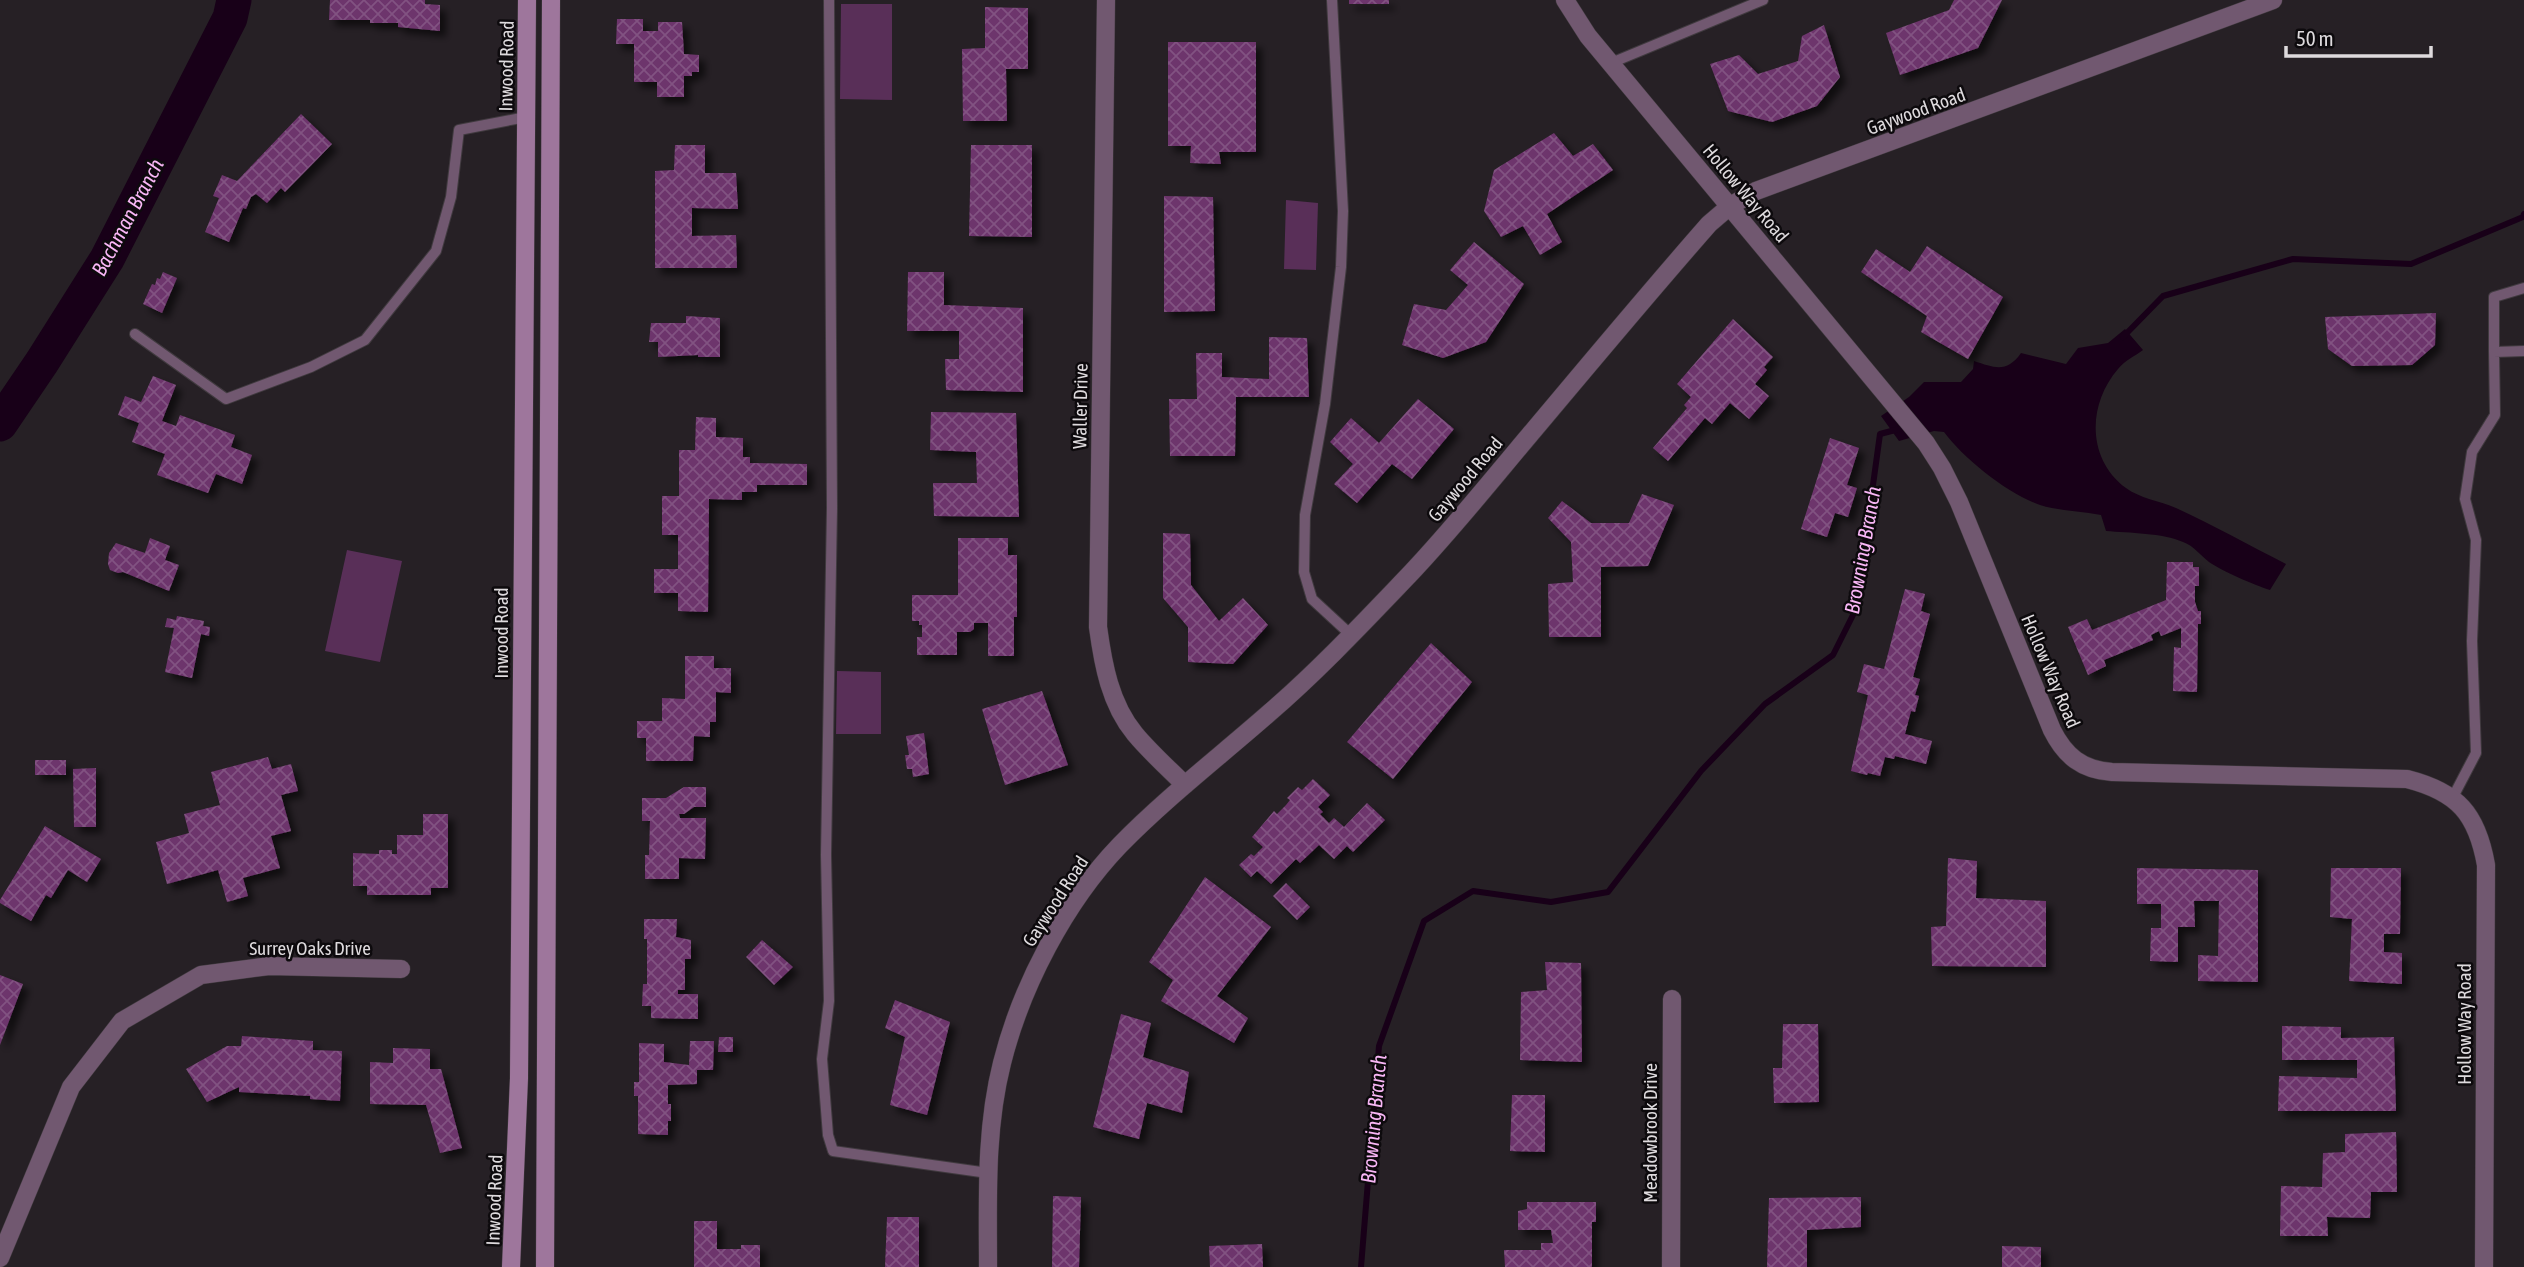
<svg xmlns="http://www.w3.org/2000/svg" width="2524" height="1267" font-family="'Asap Condensed',sans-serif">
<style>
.garden{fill:#592f58}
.water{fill:#180018}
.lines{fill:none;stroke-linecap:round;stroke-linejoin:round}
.stream{stroke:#180018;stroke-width:6}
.river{stroke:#180018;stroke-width:35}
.building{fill:url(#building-cross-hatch);filter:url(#shadow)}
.service-casing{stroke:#403a3f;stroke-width:12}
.minor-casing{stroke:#403a3f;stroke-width:19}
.secondary-casing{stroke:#403a3f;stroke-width:19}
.service{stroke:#715870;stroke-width:10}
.minor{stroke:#715870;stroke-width:18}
.secondary{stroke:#9e769c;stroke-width:18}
.labels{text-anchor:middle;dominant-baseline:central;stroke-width:5;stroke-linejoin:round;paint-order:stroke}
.street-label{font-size:19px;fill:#dedadd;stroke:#0d0a0d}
.water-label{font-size:21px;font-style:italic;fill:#f8b6f5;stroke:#0d0a0d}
</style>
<defs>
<pattern id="building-cross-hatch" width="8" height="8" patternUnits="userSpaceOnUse" patternTransform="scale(1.75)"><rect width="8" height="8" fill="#6d356c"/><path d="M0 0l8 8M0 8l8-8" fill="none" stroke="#815281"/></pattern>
<filter id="shadow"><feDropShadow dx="6" dy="6" stdDeviation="3.5" flood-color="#0009"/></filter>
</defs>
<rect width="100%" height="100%" fill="#262025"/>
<path class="garden" d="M841,4H892V100L840,99Z
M1286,200L1318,203L1316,270L1284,269Z
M347,550L402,561L380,662L325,651Z
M837,671L881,672V734H836Z"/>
<path class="water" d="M2125,329L2143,350C2135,356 2124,361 2118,369C2087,405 2087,459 2126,488C2139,498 2160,501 2176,508C2213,525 2249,545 2286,564L2270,590C2254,585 2222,571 2209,562C2200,555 2194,546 2183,542C2163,533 2129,533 2106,531L2101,515C2081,511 2059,511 2040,505C2008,494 1964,459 1944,432L1934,431L1899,441L1881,416L1909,397L1924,382H1961L1973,369L1974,361C1995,368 2007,373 2021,353L2066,364L2078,348L2108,343Z"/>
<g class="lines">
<path class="stream" d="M2123,337L2163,296L2293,259L2411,264L2523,217L2524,214
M1361,1267L1379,1046L1424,921L1473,891L1551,902L1608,892L1701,771L1765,704L1833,655L1856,609L1880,434L1899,429"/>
<path class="river" d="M0,424L42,362L107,259L230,18L234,0"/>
</g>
<path class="building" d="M330,0H425V4L440,5V31L398,27V23H370V20H329Z
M1349,0H1389V4H1349Z
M1954,0H2002L1978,48L1900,75L1886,33L1949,10Z
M985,7L1028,8V69H1006L1007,121H963L962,49L985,48Z
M617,19H643V31H658V22H682L684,54L699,55V72H692V76H684V97H657V82H634V44H616Z
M1824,25L1840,77L1817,106L1772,122L1728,111L1710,64L1739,55L1758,74L1798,61L1802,36Z
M1168,42H1256V152H1219L1221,164L1190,163L1191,146H1168Z
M301,114L332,144L285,192L281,188L267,203L256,194L251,197L246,209L243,208L229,242L205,232L219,198L213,196L222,175L237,181Z
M1554,133L1573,156L1593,144L1613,170L1547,214L1562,242L1540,255L1523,226L1501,237L1484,211L1494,170Z
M675,145H705V173H736L738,209L692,208V236L736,235L737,268H655V171L674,170Z
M971,145H1032V237L969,236Z
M1164,196L1213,197L1215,311L1164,312Z
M1474,242L1524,284L1486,342L1443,358L1402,345L1414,304L1446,310L1468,285L1450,270Z
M1927,246L2003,297L1968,359L1921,332L1927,316L1861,272L1876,249L1910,272Z
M163,272L177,278L162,313L143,304L152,284L155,285L157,278L160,279Z
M908,272H944V305L1023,308V392L946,390L945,359H959V331H907Z
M2436,313L2435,345L2412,365L2352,366L2328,349L2325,317Z
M686,316L720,318V357H698V355L658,357V342H649L651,323H686Z
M1733,319L1773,357L1764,367L1767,370L1755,384L1769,396L1749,419L1730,403L1712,424L1705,418L1668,461L1653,448L1687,408L1684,405L1691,397L1677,384Z
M1269,337L1307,338L1309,397H1236L1235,456H1170L1169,399H1197L1196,353H1222V377L1269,379Z
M153,376L176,385L162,421L176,426L180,415L235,435L231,447L252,455L242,484L216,474L208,493L157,475L165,454L132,442L139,423L118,415L125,396L141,402Z
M1418,399L1454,429L1412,479L1392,464L1357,503L1334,484L1353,464L1330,442L1351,418L1379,443Z
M931,412L1016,413L1019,517L934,516L933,483H977L976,452L930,450Z
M696,417L716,418V437L743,438V457H750V463L807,464V485H757V492H742V500L709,499L708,612L678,611V593H654V569H678V535H662V496H679V450H695Z
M1830,438L1859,448L1847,485L1857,488L1848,517L1835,513L1827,537L1801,529Z
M1642,494L1674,505L1648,566L1601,567V637H1549L1548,584L1573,582L1571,542L1548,518L1562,501L1591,523H1629Z
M1163,533L1190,534L1191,585L1219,621L1243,598L1268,625L1233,664L1188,662V627L1163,598Z
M150,538L170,546L165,560L179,565L169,591L123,572L118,573L110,570L108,564L109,553L116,543L145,553Z
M958,538H1008V555H1017V617H1014V656H988V623H974V629L970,632H957V655H917V637H922V625H919V621H912V595H958Z
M2167,562H2193V567H2199V586H2195V602L2198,611H2201V624H2198L2197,692L2173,691L2174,647L2181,648V628L2161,636L2159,631L2151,635L2153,640L2104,660L2106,666L2088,675L2068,627L2087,619L2092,630L2166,600Z
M1905,589L1925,594L1921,611L1930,614L1913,677L1920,679L1915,695L1919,696L1915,712L1911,711L1905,734L1932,741L1926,764L1895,756L1894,759L1885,757L1880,776L1868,773L1867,775L1851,771L1868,695L1857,692L1864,664L1884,669Z
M177,616L204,621L203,626L210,627L209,636L201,634L192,678L165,672L174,628L165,627L167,618L176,620Z
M1431,643L1472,682L1393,779L1347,742Z
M685,656H714V668H731V693L716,692V722H710V737L694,736L693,761H646V738H637V721H662V698L685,699Z
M1042,691L1068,765L1005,785L982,709Z
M924,733L929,774L913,777L912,769H907L905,755H909L906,736Z
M268,757L272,769L291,764L298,791L281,795L291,831L271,836L280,868L243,878L248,896L227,902L218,870L167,884L156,842L189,833L184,814L220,805L211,772Z
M35,760H66V775H35Z
M96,768V827H74L73,769Z
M1313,779L1330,795L1318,807L1323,812L1320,814L1329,823L1334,818L1344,827L1367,803L1385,820L1353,852L1347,846L1334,859L1319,845L1300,863L1296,859L1271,884L1257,871L1251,877L1239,865L1251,854L1254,856L1263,847L1252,837L1274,811L1277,814L1286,805L1290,800L1287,798L1298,787L1302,790Z
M684,787H706V807H694L684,814H679L680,818H706L705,859L679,858V879H645V855H649L650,821H642V798H666Z
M423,814H448V888H431V895H367V886H353V853L379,854V850H392V854H397V835H423Z
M45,826L101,859L87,882L68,870L51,898L46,895L31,921L0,903V900Z
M1948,858L1977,861L1976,898L2046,901V967L1932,966L1931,927L1946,926Z
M2137,868L2258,870V982L2198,981V955L2218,956L2219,901H2194L2195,927H2178V962L2150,961L2151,928H2161V904H2137Z
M2331,868H2401L2400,934H2384V952L2402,953V984L2349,981L2352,919L2330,917Z
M1205,877L1271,927L1217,996L1248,1018L1234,1043L1161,1001L1173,980L1149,962Z
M1286,883L1310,907L1297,920L1273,896Z
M644,919H677L676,937L691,940V959H685V990H678V994H698V1019L651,1018V1006H642L643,984H647V939H644Z
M762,940L793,967L774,985L746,957Z
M1545,962L1581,963L1582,1062L1520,1060L1521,992L1547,990Z
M0,975L23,984L0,1045Z
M895,1000L950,1022L927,1115L890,1105L905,1037L885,1028Z
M1121,1014L1151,1023L1143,1057L1189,1072L1182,1113L1147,1103L1139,1139L1093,1127Z
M1783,1024H1818L1819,1102L1774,1103L1773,1068H1782Z
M2282,1026L2341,1027V1038L2394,1037L2396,1111H2278L2279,1076L2357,1078V1060H2282Z
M242,1036L313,1041V1050L342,1051L340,1101L310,1099V1096L239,1092V1087L207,1102L186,1069L227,1046H241Z
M719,1037H733V1052H718Z
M690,1041H714L713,1070H697V1084L668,1085V1104H671V1121H668V1135L638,1134V1096H634V1082H639V1043L664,1044V1062L689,1065Z
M393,1048L430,1049V1069H441L462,1148L440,1153L426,1105L370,1104V1062L393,1063Z
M1512,1095H1545V1152L1510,1151Z
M2396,1132L2397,1192H2371L2370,1218L2327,1217L2328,1236H2280L2281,1186L2322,1187L2323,1153L2345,1152V1134Z
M1053,1196L1081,1197L1079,1267H1052Z
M1861,1197V1227L1807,1230V1267H1767L1769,1198Z
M1527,1202H1596V1222H1592V1267H1505L1504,1250H1541V1243H1553L1551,1230H1518V1211L1527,1209Z
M887,1217H919V1267H885Z
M694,1221H717V1249H741V1245H760V1267H694Z
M1262,1244L1263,1267H1210L1209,1246Z
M2002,1246L2041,1247V1267H2002Z"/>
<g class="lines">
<defs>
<path id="service" d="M829,0L832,508L826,855L829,1001L822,1059L828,1135L833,1151L988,1173
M1332,0L1343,211L1341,267L1325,404L1305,515L1304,572L1312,599L1351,635
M1611,63L1763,0
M2524,288L2494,297V352L2524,351
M135,334L226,399L311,367L365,340L436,251L451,197L459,130L526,117
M2453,797L2476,753L2472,641L2476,540L2465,499L2472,452L2495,415L2494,352"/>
<path id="minor" d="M1106,0L1098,627C1103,664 1110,704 1135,734C1150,752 1168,768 1185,785
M1565,0L1588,36L1926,443L1942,468L1959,502L2052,730C2065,756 2082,770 2112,772L2407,779C2458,792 2477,814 2486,865L2484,1267
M0,1258L71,1087L122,1021L201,975L269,966L401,969
M988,1267C988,1199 985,1130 1002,1063C1021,987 1065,902 1120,845C1166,798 1219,757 1268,714C1318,671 1364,622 1409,575C1447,535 1482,492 1517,450C1581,374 1644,298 1709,224L1730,206L1756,191L2273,0
M1671,1267L1672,999"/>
<path id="secondary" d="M511,1267L519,1078L527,0
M545,1267L551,0"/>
</defs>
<use href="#service" class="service-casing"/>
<use href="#minor" class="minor-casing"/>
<use href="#secondary" class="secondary-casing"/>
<use href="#service" class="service"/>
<use href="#minor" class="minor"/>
<use href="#secondary" class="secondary"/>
</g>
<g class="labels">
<g class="street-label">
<text transform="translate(506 66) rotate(-89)">Inwood Road</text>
<text transform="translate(1916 111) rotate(-20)">Gaywood Road</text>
<text transform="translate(1746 193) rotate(50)">Hollow Way Road</text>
<text transform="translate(1080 406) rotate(-89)">Waller Drive</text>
<text transform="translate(1465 479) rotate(-50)">Gaywood Road</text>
<text transform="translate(501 633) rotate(-90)">Inwood Road</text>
<text transform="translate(2051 671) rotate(67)">Hollow Way Road</text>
<text transform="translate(1055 901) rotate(-57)">Gaywood Road</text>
<text x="310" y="948">Surrey Oaks Drive</text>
<text transform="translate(2464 1024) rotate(-90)">Hollow Way Road</text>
<text transform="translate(1650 1133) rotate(-90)">Meadowbrook Drive</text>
<text transform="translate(494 1200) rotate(-88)">Inwood Road</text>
</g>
<g class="water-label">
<text transform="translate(127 217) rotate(-62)">Bachman Branch</text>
<text transform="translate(1862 550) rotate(-80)">Browning Branch</text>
<text transform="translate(1373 1119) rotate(-85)">Browning Branch</text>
</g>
</g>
<path d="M2286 46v10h145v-10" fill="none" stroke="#dedadd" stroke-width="3.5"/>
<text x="2296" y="46" font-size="21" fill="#dedadd" stroke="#0d0a0d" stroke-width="5" paint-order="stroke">50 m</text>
</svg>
